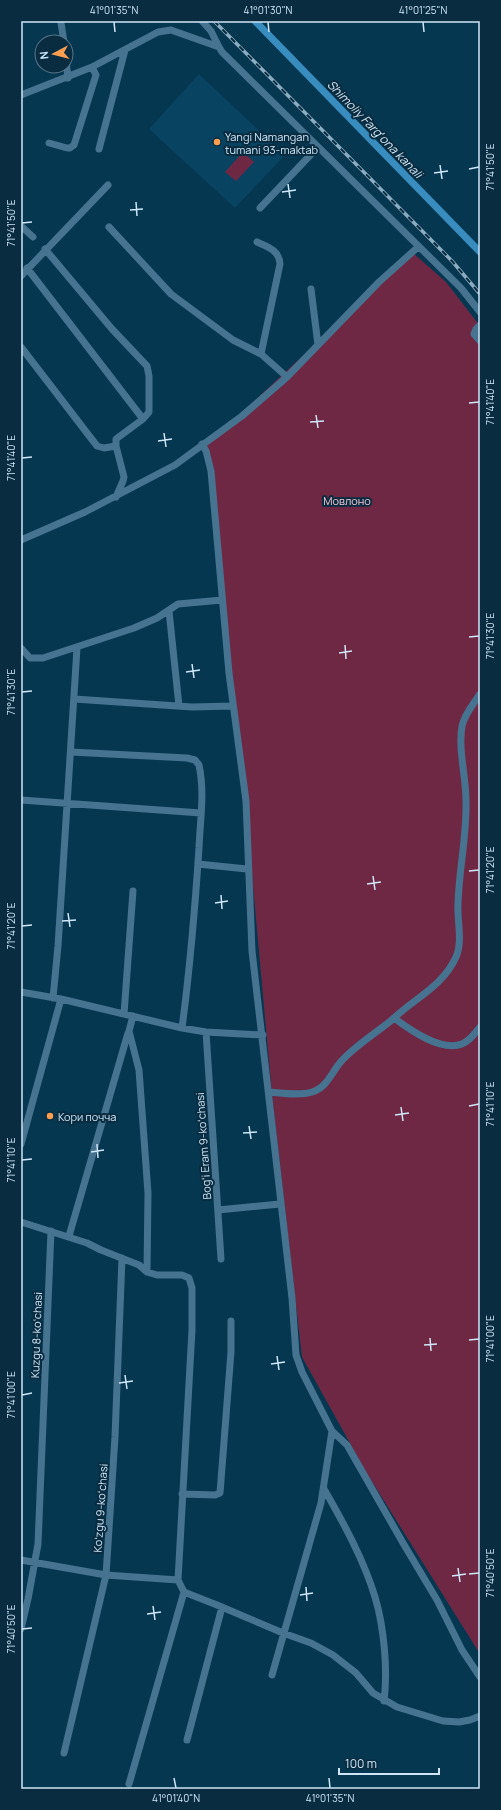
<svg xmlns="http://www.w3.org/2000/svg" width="501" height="1810" font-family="Manrope,sans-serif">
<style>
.built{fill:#084361}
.green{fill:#6f2844}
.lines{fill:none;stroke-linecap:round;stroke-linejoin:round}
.canal{stroke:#388cbe;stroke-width:7}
.minor{stroke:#467390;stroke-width:7}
.rail-casing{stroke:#8cadc1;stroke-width:3.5}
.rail{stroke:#092c40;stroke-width:2;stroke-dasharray:6;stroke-linecap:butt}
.ticks{fill:none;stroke:#cee6f7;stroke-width:1.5}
.poi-dot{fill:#fb9e50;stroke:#092c40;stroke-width:1.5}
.labels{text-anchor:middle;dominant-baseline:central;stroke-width:4;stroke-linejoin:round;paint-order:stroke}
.poi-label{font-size:11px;fill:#cee6f7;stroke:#092c40;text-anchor:start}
.park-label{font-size:11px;fill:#f6c7d5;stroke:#092c40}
.street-label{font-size:11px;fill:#cee6f7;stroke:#092c40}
.water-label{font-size:12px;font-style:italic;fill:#d3e7f4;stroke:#092c40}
.neatline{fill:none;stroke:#cee6f7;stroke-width:1.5}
.ticks-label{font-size:10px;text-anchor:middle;fill:#cee6f7}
</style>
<rect width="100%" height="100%" fill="#053751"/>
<path class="built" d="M199,74L285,155L235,208L149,129Z"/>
<path class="green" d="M243,152L254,162L236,181L225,172Z
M413,253L446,282L480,326V1654L366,1472L302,1357L272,1095L241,753L207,445Z"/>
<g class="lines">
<path class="canal" d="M255,21L480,252"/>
<path class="minor" d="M202,21L211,31L219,47
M61,23L64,42
M66,61L68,78
M21,95L92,67L158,32L171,30L219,47L222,52L461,288L480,312
M49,143L67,148H70L74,145L96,75L92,67
M99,149L125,50
M260,208L318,147
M21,226L33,237
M109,227L171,294L233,340L261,354L287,377
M257,242C268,247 279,250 280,264L261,354
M45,249L112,329L147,366L149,376V412L143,419
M27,268L143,419L116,439V446L124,477L123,481L116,497
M21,276L108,185
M311,289L318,345
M480,325L476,329L474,334L480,341
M21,347L97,446L104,448L116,446
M202,444L206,451L211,471L229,673L246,801L252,951L292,1298L296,1355L302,1372L332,1431L321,1503L272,1675
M21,540L85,512L175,465L242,416L287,377L379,282L418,247
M169,611L179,706
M21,648L30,658H43L134,628L157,618L178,604L222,600
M480,694C473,705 465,713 462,726C458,750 466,776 466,801C467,835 459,869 458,904C457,921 463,941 456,957C443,986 415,998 394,1018C410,1030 441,1052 462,1044C470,1041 475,1033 480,1027
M74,699L192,707L233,706
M71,752L187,758L195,760L199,765C205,792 200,821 199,848C195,908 190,968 182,1028
M21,800L201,813
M198,864L247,869
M21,992L61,999L182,1028L206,1032L263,1035
M53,998L58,946L77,648
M124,1014L133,891
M133,1016L129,1031L139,1070L148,1193L147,1272
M206,1032L221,1259
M269,1092C282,1093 299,1096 312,1092C326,1088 331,1074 339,1064C351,1048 378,1032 394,1018
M21,1144L61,999
M218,1210L280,1204
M21,1222L87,1243L101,1250L139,1265L147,1272L157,1275H182L189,1278L192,1288V1330L178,1580
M69,1236L128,1033
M332,1431L347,1445L403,1543L437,1600L462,1650L480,1677
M324,1489C343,1522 364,1560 375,1597C384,1627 388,1670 384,1701
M182,1494L215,1495L220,1493L231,1352V1321
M21,1560L106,1575L178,1580L184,1592L217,1605L283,1633L311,1643L333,1655L356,1673L373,1693L397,1707L443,1721L459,1722L470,1720L480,1716
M21,1629L28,1599L38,1544L51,1231
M187,1740L222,1607
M64,1753L106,1575L115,1437L122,1258
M129,1784L184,1592"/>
<defs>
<path id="rail" d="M214,21L452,261L480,294"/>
</defs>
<use href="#rail" class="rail-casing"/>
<use href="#rail" class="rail"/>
</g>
<path class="ticks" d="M114,22L115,32M268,22L269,32M423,22L424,32M440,165L442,179M469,169L479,167M434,173L448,171M288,184L290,198M282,192L296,190M136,202L137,216M130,210L143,209M22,223L32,222M469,403L479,402M316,415L318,428M310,422L324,421M164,433L166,447M158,441L172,439M22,458L32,457M469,637L479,636M345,645L346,659M339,653L352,651M192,664L194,678M186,672L200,670M22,692L32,691M469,871L479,870M373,876L375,890M367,884L381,882M221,895L222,909M215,903L228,901M68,913L70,927M62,921L76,920M22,926L32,925M469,1106L479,1104M401,1107L403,1121M395,1115L409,1113M249,1126L251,1139M243,1133L257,1132M97,1144L98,1158M91,1152L104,1150M22,1160L32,1159M430,1338L431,1351M469,1340L479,1339M424,1345L437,1344M277,1356L279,1370M271,1364L285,1362M125,1375L127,1389M119,1383L133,1381M22,1395L32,1393M458,1568L460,1582M469,1574L479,1573M452,1576L466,1574M306,1587L307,1601M300,1595L313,1593M153,1606L155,1620M147,1614L161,1612M22,1629L32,1628M174,1778L176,1788M329,1778L330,1788"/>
<g class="poi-dot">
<circle cx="217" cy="142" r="4"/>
<circle cx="50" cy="1116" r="4"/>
</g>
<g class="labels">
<g class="poi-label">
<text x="225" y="136">Yangi Namangan<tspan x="225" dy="13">tumani 93-maktab</tspan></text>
<text x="58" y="1116">Кори почча</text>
</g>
<g class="park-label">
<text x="347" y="500">Мовлоно</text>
</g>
<g class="street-label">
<text transform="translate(203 1146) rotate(-94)">Bogʻi Eram 9-koʻchasi</text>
<text transform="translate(36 1335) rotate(-88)">Kuzgu 8-koʻchasi</text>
<text transform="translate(100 1508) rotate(-86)">Koʻzgu 9-koʻchasi</text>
</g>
<g class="water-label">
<text transform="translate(375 129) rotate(46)">Shimoliy Fargʻona kanali</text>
</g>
</g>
<rect width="501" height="1810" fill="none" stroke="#092c40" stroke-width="44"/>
<g transform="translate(54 54) rotate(263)"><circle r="19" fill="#092c40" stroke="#587689"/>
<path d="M0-3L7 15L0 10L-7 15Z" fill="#fb9e50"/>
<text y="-6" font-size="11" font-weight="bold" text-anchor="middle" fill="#cee6f7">N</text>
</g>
<path d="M339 1768v6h100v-6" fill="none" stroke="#cee6f7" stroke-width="2"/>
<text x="345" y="1768" font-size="12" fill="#cee6f7" stroke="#092c40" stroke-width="3" paint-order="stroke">100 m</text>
<rect x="22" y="22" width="457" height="1766" class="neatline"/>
<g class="ticks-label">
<text x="114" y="14">41°01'35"N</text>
<text x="268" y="14">41°01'30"N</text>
<text x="423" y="14">41°01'25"N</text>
<text transform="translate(490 167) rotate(-90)" y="4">71°41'50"E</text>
<text transform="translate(11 223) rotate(-90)" y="4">71°41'50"E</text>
<text transform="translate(490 402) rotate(-90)" y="4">71°41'40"E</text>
<text transform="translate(11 458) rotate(-90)" y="4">71°41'40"E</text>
<text transform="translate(490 636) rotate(-90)" y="4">71°41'30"E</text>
<text transform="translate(11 692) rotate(-90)" y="4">71°41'30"E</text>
<text transform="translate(490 870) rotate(-90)" y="4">71°41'20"E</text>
<text transform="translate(11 926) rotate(-90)" y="4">71°41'20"E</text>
<text transform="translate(490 1104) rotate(-90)" y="4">71°41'10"E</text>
<text transform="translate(11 1160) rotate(-90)" y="4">71°41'10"E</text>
<text transform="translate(490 1339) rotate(-90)" y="4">71°41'00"E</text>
<text transform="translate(11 1395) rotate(-90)" y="4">71°41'00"E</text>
<text transform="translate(490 1573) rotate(-90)" y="4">71°40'50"E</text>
<text transform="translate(11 1629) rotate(-90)" y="4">71°40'50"E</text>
<text x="176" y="1802">41°01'40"N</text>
<text x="330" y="1802">41°01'35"N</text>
</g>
</svg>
